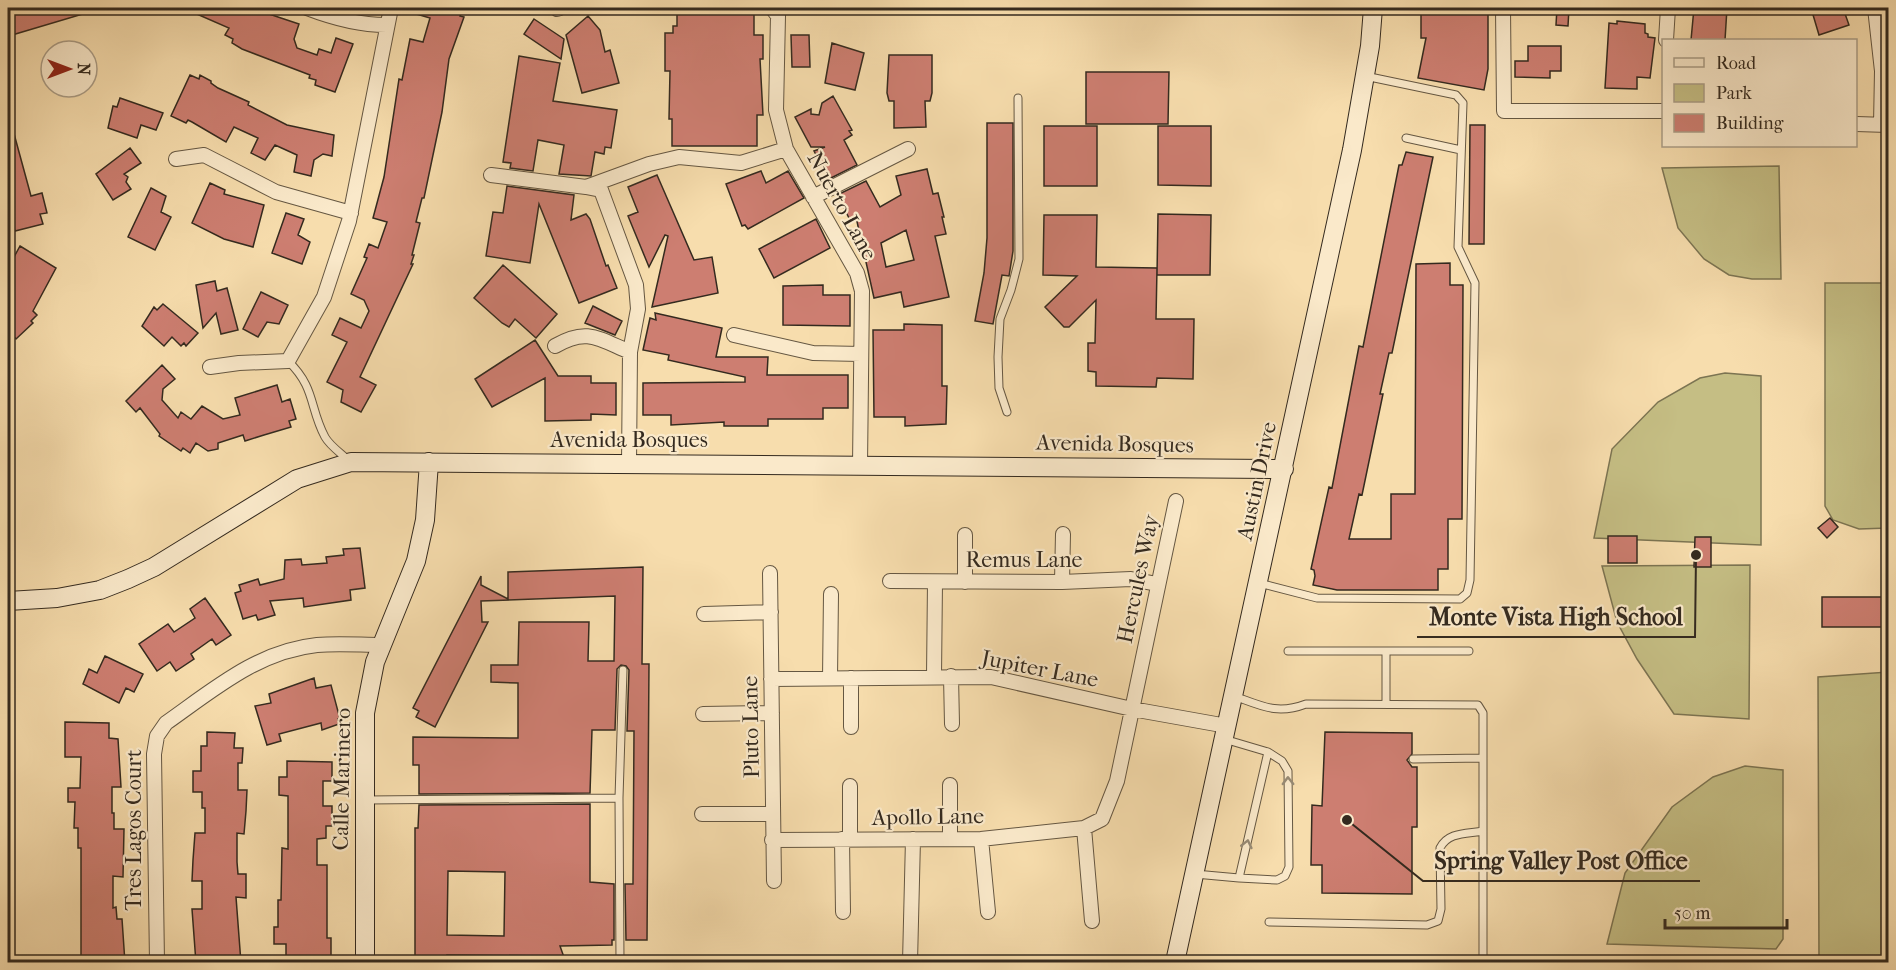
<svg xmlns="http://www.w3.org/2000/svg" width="1896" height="970" font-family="'IM FELL French Canon',serif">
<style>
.green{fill:#c5be84;stroke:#7c7452;stroke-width:1.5}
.building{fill:#cd7e71;stroke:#342a1f;stroke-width:1.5;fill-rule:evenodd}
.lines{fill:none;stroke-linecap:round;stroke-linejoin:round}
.lane-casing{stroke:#655742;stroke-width:9}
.street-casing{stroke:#655742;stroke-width:16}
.secondary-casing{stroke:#342a1f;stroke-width:20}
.lane{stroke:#fae9ca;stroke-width:7}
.street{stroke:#fae9ca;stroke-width:14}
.secondary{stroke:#fae9ca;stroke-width:18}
.oneway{stroke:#978a74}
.labels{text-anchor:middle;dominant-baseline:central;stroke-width:4.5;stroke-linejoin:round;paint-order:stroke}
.street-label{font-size:22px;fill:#342a1f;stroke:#fae9ca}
.leader{fill:none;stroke:#342a1f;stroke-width:2}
.callout-dot{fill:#342a1f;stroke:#fae9ca;stroke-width:2}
.callout-label{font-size:24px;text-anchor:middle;font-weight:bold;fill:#342a1f;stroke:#fae9ca;stroke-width:4.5;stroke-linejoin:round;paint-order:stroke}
</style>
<rect width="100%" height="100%" fill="#f7ddad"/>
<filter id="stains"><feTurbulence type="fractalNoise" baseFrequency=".00333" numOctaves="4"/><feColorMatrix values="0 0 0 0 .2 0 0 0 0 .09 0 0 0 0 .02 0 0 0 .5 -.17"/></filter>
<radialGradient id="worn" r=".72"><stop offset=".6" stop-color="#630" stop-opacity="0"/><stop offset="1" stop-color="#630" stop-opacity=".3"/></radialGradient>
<path class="green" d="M1779,166L1781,279H1752L1729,275L1704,259L1678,228L1662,168Z
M1825,283H1888V528L1859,529L1833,520L1825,506Z
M1725,373L1761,376V545L1594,538L1612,449L1658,402L1700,378Z
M1750,565L1749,719L1674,714L1637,659L1617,622L1602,566Z
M1888,672V957L1819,959L1818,677Z
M1745,766L1783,770V939L1776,949L1607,944L1625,873L1672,807L1713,777Z"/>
<path class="building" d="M8,8H93V11L12,35L8,23Z
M183,8H261L260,11L299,24L294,39L297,48L317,55L319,49L331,53L336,38L353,44L335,92L315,85L316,80L309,78L310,75L242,49L232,43L233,39L225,35L229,28Z
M407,8H463L460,16L464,17L449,59L442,112L424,198H422L416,222L420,223L412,255H414L411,264H413L360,377L376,385L361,412L341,402L343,390L327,382L347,342L332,335L340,318L361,328L369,311L364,300L351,294L367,258L364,257L369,244L378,248L387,222L373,218L384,177L399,79L402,80L410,39L423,42L430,18L406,11Z
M677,8H754V35H763V59H760L763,115H757V146H672V119H669L670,71H665V33H673V26H677Z
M1421,8H1488V69L1484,90L1418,78L1426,38H1421Z
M1557,8H1569L1568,26L1556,25Z
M1694,8H1727L1725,40H1691Z
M1811,8H1843L1849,25L1819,35Z
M588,16L600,30L605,52L610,50L619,83L582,93L566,35Z
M534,19L564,39L561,59L524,34Z
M1617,21L1645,24V33L1648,34V37L1655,38L1650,78L1637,77V89L1605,88L1609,23L1617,24Z
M791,35H809L810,67H792Z
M832,43L864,53L855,90L825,83Z
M1528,46H1561V71H1550V78L1515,77V61H1528Z
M889,55H932V93L930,101H925L926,127L894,128V101H889L887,93Z
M519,56L560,63L553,101L617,110L611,148L605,147L604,154L595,152L591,176L559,174L564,145L538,140L533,171L510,168L511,163L503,162Z
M1086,72H1169L1168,124H1086Z
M190,75L199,79L200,75L211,81V83L218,88L249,102L248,105L287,125L334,135L332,156L323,154L314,160L311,176L294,172L297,155L275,145L265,160L251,153L258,138L234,127L226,142L192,122L188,120L186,123L171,116Z
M833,96L852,130L849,131L852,135L844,140L857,165L829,179L814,151L825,147H811L795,117L811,109V114L819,115L822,103Z
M120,98L163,113L156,130L141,125L137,138L108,128L113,106L117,107Z
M987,123H1013V251L1009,276L1002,275L993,324L975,321L984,273L987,238Z
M1470,125H1485L1484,244H1469Z
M1044,126H1097V186H1044Z
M1158,126H1211V186L1158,185Z
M13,130L31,196L42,193L47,213L40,214L43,224L15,231L13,224L11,225L8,219V131Z
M130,148L141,163L124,174L128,177L126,182L131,189L113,200L96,174Z
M1406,152L1433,157L1392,353H1389L1380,394H1383L1362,495L1359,494L1349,539H1391V494H1415L1416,264L1450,263V285H1463L1462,519H1448V569H1438V590H1337L1313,585L1315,576L1314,570L1311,569L1329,487L1332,488L1359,346L1363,347L1399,165H1402Z
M927,169L933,194L938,193L944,217H942L946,234L935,236L949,297L904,307L901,292L874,298L856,217L849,218L837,195L866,181L880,207L901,195L896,176ZM906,230L914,260L886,267L881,243Z
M761,171L766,183L788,171L804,198L748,229L745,225L742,226L726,184Z
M657,175L694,260L712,257L718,293L652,307L668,236L665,235L649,267L628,216L638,212L628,187Z
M210,183L225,190L224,194L264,205L253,247L224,239L192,223Z
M507,186L574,195L571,220L586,214L590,219L606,266L608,265L617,288L579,303L539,204L530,263L486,256L493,212L503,213Z
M151,188L166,196L161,212L171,217L155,250L128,237Z
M286,213L304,219L298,235L310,242L302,264L272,253Z
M1158,214L1211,215L1210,275H1157Z
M1044,215H1097L1096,267L1157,268L1156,319H1194L1193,379L1157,378L1156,387L1096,386V372L1088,371V343H1095L1096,300L1069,327H1064L1045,307L1077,276L1043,275Z
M816,219L830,248L774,278L759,249Z
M20,246L56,268L33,311L37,315L31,321L33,323L16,339L8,330V268Z
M503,265L557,314L536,338L515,319L509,327L502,323L474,298Z
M215,281L217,291L227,288L238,330L221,334L216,313L203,328L196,285Z
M823,285V295H850V326L783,325V286Z
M261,292L288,305L279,324L267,322L258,337L243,329Z
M163,304L198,333L186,346L184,343L181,346L172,337L164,346L142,326L154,307L157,310Z
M593,306L622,321L615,335L585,323Z
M655,313L722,328L716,357H768L767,375H848V408H823V419H768V426H724V422L671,425V415H643V383L745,382V377L668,360L669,355L643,350L650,318L656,320Z
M904,324L942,325V386H947L946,424L905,426V417H874L873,330H904Z
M535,340L558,376H591V383H616V415L591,414V420L545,421V378L492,407L475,379Z
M162,365L175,379L163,389L162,400L178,418L181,412L191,419L202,406L223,419L240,415L235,398L277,385L282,402L290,399L296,419L289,421L291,427L264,435L245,441L243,435L218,443V449L208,451L196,443L190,453L183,448L181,451L159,436L160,434L140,408L136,412L126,401Z
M1830,518L1838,527L1827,538L1818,528Z
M1608,536H1637V563H1608Z
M1695,537H1711V567H1694Z
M360,548L365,588L350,590L351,600L304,607L303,598L270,601L275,615L258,620L256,615L243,619L235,593L241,591L239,585L258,579L260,585L284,579L285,560L301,559L302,565L327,563L326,557L344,555L343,549Z
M643,567L642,664H649L647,940H626L625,884H633L634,731H627L629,670L626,666L621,665L617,669L615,730H592L590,793L419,794V765H413V737L518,738V683L491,682V665H518L519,622H589L588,661H614L615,596L481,601L482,622H488L435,727L416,717L419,711L413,708L481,576V585L508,599V572Z
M1822,597H1882V627H1822Z
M205,598L231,635L216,645L212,639L191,654L194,659L176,671L170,662L157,671L139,644L168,624L174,632L195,618L190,609Z
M105,656L143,674L134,692L126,688L119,703L83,684L89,669L97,673Z
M314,678L316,688L331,685L340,719H338L339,724L322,730L321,723L279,734L281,741L267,745L255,706L271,703L269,694Z
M65,722L109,723V738L118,739L121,787H112V813H114V829H124L123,877L113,876V908L116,907L117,919H122L125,963H81V848H78V828H74L75,802H68V788H80L81,757H65Z
M207,732L235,733L234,748H243L242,763H238V790H247L246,811L244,834L237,833V862L238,874H246V898L236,897L241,963H196L192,909H202V881H192L193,860L195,833H205V808H202V792H193V771H201V746H207Z
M1325,732L1412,733V754L1407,760L1412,767H1417V827H1412V894L1322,893V865H1311L1312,805L1322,806Z
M287,761L332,762V781H323V806H332V826H326V838L317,839V865H327V938H331V959H321V963H286V944H274V927H278V900H281L282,848L288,849V796L279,795V777H287Z
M590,804V882L614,884V940H612V945L560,946L566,963H548L547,956L447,955V963H415V828H418L419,805ZM448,871L505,872L504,936L447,935Z"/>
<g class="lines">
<defs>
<path id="lane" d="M1406,138L1461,150
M288,361C316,388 309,407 325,437C330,446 342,454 349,461
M1007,412L999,388L998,357L1000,319L1011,290L1019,259L1018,98
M1259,583L1317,598L1460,599L1467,593L1470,580L1475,283L1458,247L1463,103L1456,95L1365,76
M1288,651H1469
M1386,651V703
M1234,696C1262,706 1277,715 1306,704L1478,705L1483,713V962
M1413,759L1483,758
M619,798L620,962
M367,800L619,798L623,670
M1195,874L1239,878L1268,752L1224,739
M1239,878L1277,880L1285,876L1289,867L1288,771L1282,761L1268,752
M1269,922L1427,925L1438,921L1441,909L1440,848C1448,832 1466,834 1483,831"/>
<path id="street" d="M307,8C333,18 358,25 386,25
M772,8L778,16L776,110L786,149L857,273L862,291L860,465
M1503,8L1504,111H1664
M1875,8L1882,71L1881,125
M557,9L560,8
M1666,40L1668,8
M1856,124L1888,125
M176,159L204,155L276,192L351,213
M491,175L586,187L649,164L679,157L741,163L786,149
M586,187L601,190L636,285L638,309L630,352L629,464
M813,197L908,149
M734,335L813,353L861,354
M555,346C587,327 599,339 630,352
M210,367L239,363L288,361L324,297L349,221L391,8
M965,535V582
M770,573L774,881
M890,581L1062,582L1131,579L1157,584
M1062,582L1063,534
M704,614L771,612
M934,676L935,582
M951,676L952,724
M830,678L831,594
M851,678V727
M771,679L991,677L1132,709L1227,726
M703,714L772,713
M950,785V839
M702,814H773
M1084,828L1092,921
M842,839L843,912
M850,839V786
M981,839L988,912
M772,840L981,839L1084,828L1102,819L1117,781L1176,501
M157,962L154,754L157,736L166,723C213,690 258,651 317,645C338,643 361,645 382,645
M910,962L913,839"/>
<path id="secondary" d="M8,601L57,598L100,590L128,579L154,567L297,479L351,462L1284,469
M365,962V713L375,662L416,561L425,520L429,462
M1175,962L1352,150L1370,46L1373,8"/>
</defs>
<use href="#lane" class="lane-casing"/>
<use href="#street" class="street-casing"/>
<use href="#secondary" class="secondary-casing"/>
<use href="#lane" class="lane"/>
<use href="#street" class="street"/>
<use href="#secondary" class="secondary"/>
</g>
<defs><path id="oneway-chevron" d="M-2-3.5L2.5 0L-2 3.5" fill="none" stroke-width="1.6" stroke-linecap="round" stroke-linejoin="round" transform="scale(1.5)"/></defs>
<g class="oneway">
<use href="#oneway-chevron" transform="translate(1288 781) rotate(-91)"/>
<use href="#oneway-chevron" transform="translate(1247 844) rotate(-77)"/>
</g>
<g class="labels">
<g class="street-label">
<text transform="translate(842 206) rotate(61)">Nuerto Lane</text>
<text x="629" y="440">Avenida Bosques</text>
<text transform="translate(1115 444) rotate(1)">Avenida Bosques</text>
<text transform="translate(1257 481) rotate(-78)">Austin Drive</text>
<text x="1024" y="560">Remus Lane</text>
<text transform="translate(1138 579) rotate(-78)">Hercules Way</text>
<text transform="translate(1040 669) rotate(11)">Jupiter Lane</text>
<text transform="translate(751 727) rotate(-91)">Pluto Lane</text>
<text transform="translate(342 779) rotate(-89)">Calle Marinero</text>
<text transform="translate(928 817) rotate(-1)">Apollo Lane</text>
<text transform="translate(134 830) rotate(-90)">Tres Lagos Court</text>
</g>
</g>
<path class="leader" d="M1696 555L1695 637H1417M1347 820L1423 881H1700"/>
<g class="callout-dot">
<circle cx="1696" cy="555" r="6"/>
<circle cx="1347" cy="820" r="6"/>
</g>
<g class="callout-label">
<text x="1556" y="625">Monte Vista High School</text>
<text x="1561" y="869">Spring Valley Post Office</text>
</g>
<rect width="1896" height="970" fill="none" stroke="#f7ddad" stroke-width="30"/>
<rect x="9" y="9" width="1878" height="952" fill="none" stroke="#342a1f" stroke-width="3"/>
<rect x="15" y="15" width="1866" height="940" fill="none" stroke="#342a1f" stroke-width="1.5"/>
<rect x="1662" y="39" width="195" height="108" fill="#fae9ca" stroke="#ab9d86" stroke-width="1.5"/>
<rect x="1674" y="58" width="30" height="9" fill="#fae9ca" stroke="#ab9d86" stroke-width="1.5"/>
<text x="1716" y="69" font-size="18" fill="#342a1f">Road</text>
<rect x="1674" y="84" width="30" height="18" fill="#c5be84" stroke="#ab9d86" stroke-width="1.5"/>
<text x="1716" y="99" font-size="18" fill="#342a1f">Park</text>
<rect x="1674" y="114" width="30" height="18" fill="#cd7e71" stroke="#ab9d86" stroke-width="1.5"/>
<text x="1716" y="129" font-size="18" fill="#342a1f">Building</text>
<g transform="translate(69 69) rotate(90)"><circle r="28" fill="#fae9ca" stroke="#ab9d86" stroke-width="1.5"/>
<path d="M0-4.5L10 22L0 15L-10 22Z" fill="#8f2418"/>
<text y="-9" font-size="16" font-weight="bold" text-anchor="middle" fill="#342a1f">N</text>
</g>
<path d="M1665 919v9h122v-9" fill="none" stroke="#342a1f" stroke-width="3"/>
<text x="1674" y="919" font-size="18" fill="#342a1f" stroke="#fae9ca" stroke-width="4.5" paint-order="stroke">50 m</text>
<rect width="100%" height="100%" filter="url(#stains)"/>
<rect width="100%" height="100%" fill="url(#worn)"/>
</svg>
